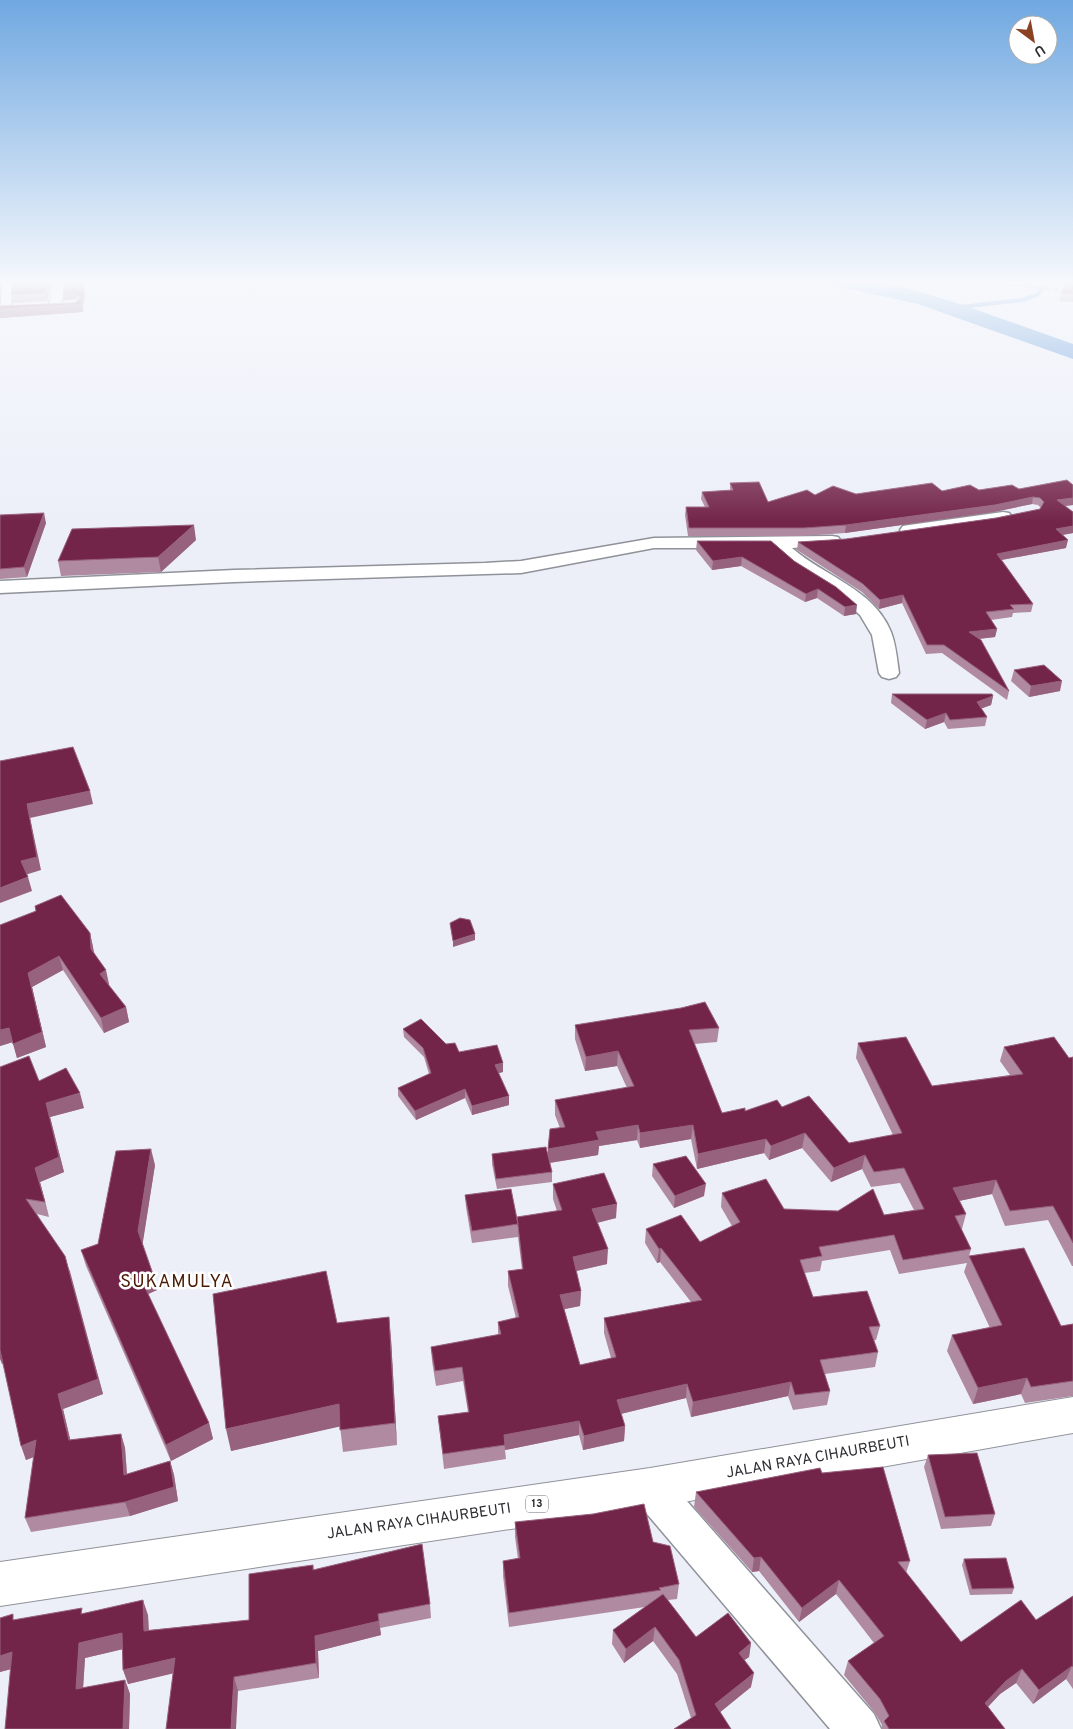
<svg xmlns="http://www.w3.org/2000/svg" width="1073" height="1729" font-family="Overpass,sans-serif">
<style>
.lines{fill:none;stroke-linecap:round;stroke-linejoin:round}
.stream{stroke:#5c96d7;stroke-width:4}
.river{fill:#5c96d7;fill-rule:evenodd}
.street-casing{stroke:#8f9299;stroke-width:3}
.highway-casing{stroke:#8f9299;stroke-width:2}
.street{fill:#fff;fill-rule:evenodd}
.highway{fill:#fff;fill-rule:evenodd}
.rail{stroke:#87888f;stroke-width:2;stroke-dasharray:5.5 3;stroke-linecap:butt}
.wall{fill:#b08aa0}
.shaded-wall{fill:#97627e}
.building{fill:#732549;stroke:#97627e}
.labels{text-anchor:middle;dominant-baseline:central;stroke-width:5;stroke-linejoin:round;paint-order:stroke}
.shield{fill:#fff;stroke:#6d6d70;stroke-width:1}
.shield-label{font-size:11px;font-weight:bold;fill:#2e2f33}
.near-street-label{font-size:15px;fill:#2e2f33;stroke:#fff}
.near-quarter-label{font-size:18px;letter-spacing:1px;fill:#4a1a04;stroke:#fff}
</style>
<rect width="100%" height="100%" fill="#eceff8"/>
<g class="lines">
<path class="stream" d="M952,308L1022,300L1037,295L1050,280"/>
<path class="river" d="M824,280H871L903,287L963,305L1073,344V359L918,304L827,284Z"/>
<defs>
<path id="street" d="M3,280H15L10,309L3,313L0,312Z
M54,280H66L61,306L55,310L49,306Z
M1003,512L1009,513L1012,517L1009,521L909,535L903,534L900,530L903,526L909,525Z
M832,536L838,537L841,541L838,545L792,548C824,576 874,589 891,632C896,645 897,659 899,673L896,677L889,679L882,677L879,673L872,635L860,615L836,594L794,568L771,548H654L521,573L234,582L0,593V581L234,570L485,563L521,561L654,538Z
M650,1470L664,1475L874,1714L881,1729H830L636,1501L631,1488L636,1475Z"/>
<path id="highway" d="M1073,1397V1433L650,1508L0,1606V1562L650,1468Z"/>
</defs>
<use href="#street" class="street-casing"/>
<use href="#highway" class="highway-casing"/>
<use href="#street" class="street"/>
<use href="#highway" class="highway"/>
<path class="rail" d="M977,280L1073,292"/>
</g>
<path class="wall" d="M13,280H52L47,301L12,303L11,295Z
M65,280H83V283L85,288L84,304H83V312L0,318V306L75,303L78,300L76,299L64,300Z
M911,280H933L930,283Z
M1073,280V302L1059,301L1061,293Z
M730,483L768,502L815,495L856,494L979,490L1019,489L1073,485V505L1065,506L1073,512V533L1063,535L1066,548L1002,560L1033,604L1031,612L1013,613L1012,617L991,620L997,629L995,637L979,639L1009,691L1007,700L942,653L926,654L902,603L879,609L862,592L797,550L798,542L846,539L996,518L1040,509L1041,508L1038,505L1032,504L994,512L845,533L803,536H688L685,515L686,507H705L701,499L702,492L730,490Z
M0,515L46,523L27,577L0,579Z
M196,540L161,572L61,576L58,561Z
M697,541H771L856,614L844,616L817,598L805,602L741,566L712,570L696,550Z
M1014,670L1060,691L1029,697L1011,681Z
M892,694L993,696L991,705L981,708L987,717L985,726L948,729L944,722L925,729L891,703Z
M0,925L90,933L94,952L109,984L108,985L126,1007L129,1022L104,1033L63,970L32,987L46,1047L17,1058L13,1042L0,1046Z
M575,1025L719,1028L717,1042L694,1044L722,1113L745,1111L782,1107L849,1143L893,1135L856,1058L858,1043L932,1086L1010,1075L1000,1061L1004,1047L1069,1058L1073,1057V1266H1072L1048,1220L1005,1226L992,1194L959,1201L966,1214L962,1229H961L971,1249L969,1256L1061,1326L1073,1324V1396L1025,1403L1021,1394L973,1404L947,1351L952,1335L990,1328L964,1272L967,1263L899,1274L890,1250L822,1261L820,1271L804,1273L813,1297L880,1326L876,1340H874L878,1352L875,1367L825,1374L830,1391L827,1405L793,1410L788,1396L691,1417L686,1398L621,1414L625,1426L624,1441L583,1450L579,1435L505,1450L506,1459L444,1469L438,1416L468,1412L463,1381L436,1386L432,1361L431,1347L498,1335V1322L516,1318L508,1286V1271L522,1269L518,1237L472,1243L466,1207L465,1195L517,1222L557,1211L553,1199V1184L616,1218L597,1223L607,1264L576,1271L581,1291L580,1306L564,1309L580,1365L611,1358L604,1333V1318L691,1302L660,1262L657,1263L645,1243L646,1229L700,1242L732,1226L721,1207L722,1193L784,1209L884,1215L914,1210L900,1183L871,1187L862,1169L831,1182L802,1148L769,1160L764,1153L697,1169L691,1139L640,1148L637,1140L599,1146L598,1155L550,1163L552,1172V1182L497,1189L492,1164V1154L548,1153L560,1128L555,1115V1100L627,1088L617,1066L585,1071L575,1039Z
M403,1029L446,1044L459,1052L503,1072L498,1073L509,1105L472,1115L465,1098L416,1120L398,1096V1088L429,1074L424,1057L404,1037Z
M39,1081L84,1108L50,1117L64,1172L40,1182L49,1217L37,1214L70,1271L103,1394L63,1409L70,1440L121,1434L125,1448L127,1474L170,1461L174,1475L178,1501L130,1516L31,1532L25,1518L34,1457L26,1460L3,1364H2Z
M653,1164L704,1196L674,1208L652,1176Z
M155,1165L142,1245L157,1290L148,1294L209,1423L213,1439L171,1461L86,1266L81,1250L98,1244Z
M337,1323L391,1339L397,1445L343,1452L340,1426L231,1451Z
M928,1455L995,1514L991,1526L941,1529L924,1467Z
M822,1473L910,1561L906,1573L961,1642L1036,1620L1073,1596V1689L1066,1679L1033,1704L1016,1683L1000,1694L988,1707L1005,1729H881L882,1725L875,1713L844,1675L848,1661L874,1643L836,1594L799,1622L759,1571L752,1572L694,1507L696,1492Z
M515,1522L653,1542L679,1584L677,1599L668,1600L696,1637L751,1643L749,1657L744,1660L751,1687L720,1712L691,1718L677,1674L653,1641L624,1663L612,1644L613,1630L645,1607L509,1627L503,1576V1561L518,1559L515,1537Z
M964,1559L1014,1588L1012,1594L970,1595L962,1565Z
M313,1565L314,1570L430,1604L431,1618L380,1628L381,1635L318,1651L319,1678L238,1691L173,1673L128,1684L122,1649L85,1658L83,1688L125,1680L130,1694L129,1729H5L11,1669L0,1672V1618L15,1620L84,1613L148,1615L149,1630L249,1620Z"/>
<path class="shaded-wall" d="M0,280H2L0,299Z
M49,280H52L47,301L46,293Z
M84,283L85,288L84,304L83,299Z
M75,294L76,299L64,300L63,295Z
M82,298L83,306V312L0,318V309L81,304Z
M1033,497L1032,504L994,512L845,533L846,525Z
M1073,498V505L1055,507L1057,500Z
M44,513L46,523L27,577L24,567Z
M194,525L196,540L161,572L158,557Z
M1073,526V533L1055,536L1056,529Z
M1068,540L1066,548L995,561L997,554Z
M742,557L741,566L712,570L713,561Z
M818,589L817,598L805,602L806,594Z
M903,595L902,603L879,609L880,600Z
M857,605L856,614L844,616L845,607Z
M997,629L995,637L967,640L969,632Z
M1062,681L1060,691L1029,697L1031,686Z
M993,696L991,705L975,711L977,702Z
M946,713L944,722L925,729L927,720Z
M90,791L93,804L30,818L41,870L25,875L21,861L27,804Z
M28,877L32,891L0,903V888Z
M90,933L93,947L95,963L91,949Z
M475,934V940L453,947V941Z
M59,956L63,970L32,987L46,1047L17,1058L13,1044L28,973Z
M106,970L109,984L104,988L100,974Z
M126,1007L129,1022L104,1033L101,1018Z
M9,1028L13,1042L0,1046V1030Z
M618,1051L617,1066L585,1071L586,1057Z
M503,1063V1072L495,1074V1065Z
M465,1089V1098L416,1120L415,1111Z
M80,1093L84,1108L50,1117L64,1172L40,1182L49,1217L35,1168L46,1103Z
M509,1096V1105L472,1115V1106Z
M638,1125L637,1140L599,1146L598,1155L548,1163V1149L596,1132Z
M693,1125L691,1139L640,1148V1133Z
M805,1133L802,1148L769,1160L771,1146Z
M766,1139L764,1153L697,1169L698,1154Z
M151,1149L155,1165L142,1248L138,1231Z
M865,1155L862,1169L831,1182L834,1168Z
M996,1180L992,1194L949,1203L953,1188Z
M706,1184L704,1196L674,1208L675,1196Z
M617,1204L616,1218L592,1224V1209Z
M661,1248L660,1262L657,1263L659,1249Z
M608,1249L607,1264L572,1272L573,1257Z
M65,1256L103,1394L63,1409L74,1455L69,1440L58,1394Z
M153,1274L157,1290L146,1295L141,1279Z
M581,1291L580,1306L560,1310V1295Z
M389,1317L391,1339L397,1445L395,1423Z
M0,1349L5,1363L2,1364L0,1359Z
M1027,1378L1021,1394L973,1404L978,1388Z
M791,1382L788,1396L691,1417L693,1402Z
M687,1384L686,1398L616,1415L617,1400Z
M339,1404L342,1426L231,1451L226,1429Z
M579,1421V1435L505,1450L504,1435Z
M209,1423L213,1439L171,1461L166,1445Z
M625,1426L624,1441L583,1450L584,1436Z
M121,1434L125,1448L128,1489L124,1475Z
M36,1440L41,1454L26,1460L21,1446Z
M170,1461L174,1475L178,1501L130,1516L125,1502Z
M761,1557L759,1571L752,1572L754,1558Z
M839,1580L836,1594L799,1622L802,1608Z
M143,1600L148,1615L149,1645L144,1631Z
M379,1621L381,1635L318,1651L319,1678L316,1663L315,1636Z
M655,1627L653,1641L624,1663L626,1649Z
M122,1633L128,1648L85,1658L82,1704L76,1689L79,1643Z
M751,1643L749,1657L736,1666L739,1653Z
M12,1652L19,1667L0,1672V1656Z
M175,1658L179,1672L128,1684L123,1670Z
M1072,1666L1066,1679L1033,1704L1039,1690Z
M1022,1669L1016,1683L1000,1694L979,1716L985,1703L1006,1681Z
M754,1673L751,1687L713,1718L715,1704Z
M234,1677L238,1691L236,1729H231Z
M125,1680L130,1694L129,1729H123Z"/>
<path class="building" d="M13,280H49L46,293L11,295Z
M65,280H82V283H84L83,299L75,294L63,295Z
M1067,280H1073V294L1061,293Z
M82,298L81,304L0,309V306L75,303Z
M1067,480L1073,485V498L1057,500L1073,512V526L1056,529L1068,540L997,554L1033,604L1010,605L1014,609L986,612L997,629L969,632L981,640L1009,691L944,645H927L903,595L880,600L863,584L798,542L846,539L996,518L1040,509L1044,502L1040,498L1033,497L995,505L846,525L804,528H689L686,507H709L702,492L733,490L730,483L759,482L768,502L807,490L815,495L833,486L856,494L932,483L942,491L970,485L979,490L1012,485L1019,489Z
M44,513L24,567L0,569V515Z
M194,525L158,557L58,561L72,529Z
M697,541H771L794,561L836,587L857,605L845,607L818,589L806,594L742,557L713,561Z
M1044,665L1062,681L1031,686L1014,670Z
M892,694H992L993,696L977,702L987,717L950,720L946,713L927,720Z
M73,747L90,791L27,804L37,857L21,861L28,877L0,888V761Z
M61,895L90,933L91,949L106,970L100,974L126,1007L101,1018L59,956L28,973L42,1032L13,1044L9,1028L0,1030V925L36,911L35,906Z
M460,918L470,920L475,934L453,941L450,923Z
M705,1002L719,1028L689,1030L722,1113L745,1108V1111L777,1100L782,1107L809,1096L849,1143L902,1133L858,1043L906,1037L932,1086L1023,1074L1004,1047L1054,1037L1069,1058L1073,1057V1243L1053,1206L1010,1211L996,1180L953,1188L966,1214L955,1216L971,1249L903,1260L894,1235L819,1247L822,1256L800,1260L813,1297L867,1291L880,1326L869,1327L878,1352L820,1360L830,1391L795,1395L791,1382L693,1402L687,1384L617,1400L625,1426L584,1436L579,1421L504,1435L505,1445L443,1454L438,1416L469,1412L462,1367L435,1371L431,1347L501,1334L498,1322L519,1317L508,1271L523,1269L517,1217L562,1210L553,1184L604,1173L617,1204L592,1209L608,1249L573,1257L581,1291L560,1295L580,1365L616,1357L604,1318L702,1300L661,1248L659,1249L646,1229L681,1215L700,1242L740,1222L722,1193L766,1179L784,1209L838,1211L873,1189L884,1215L924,1209L904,1168L874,1172L865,1155L834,1168L805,1133L771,1146L766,1139L698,1154L693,1125L640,1133L638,1125L596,1132L599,1140L548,1149L550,1129L565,1127L555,1100L634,1086L618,1051L586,1057L575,1025L681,1008Z
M421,1019L446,1044L455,1043L459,1052L497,1045L503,1063L495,1065L509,1096L472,1106L465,1089L415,1111L398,1088L431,1073L423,1048L403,1029Z
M29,1056L39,1081L66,1068L80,1093L46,1103L59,1157L35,1168L45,1202L26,1199L65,1256L98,1379L58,1394L69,1440L121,1434L124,1475L170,1461L174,1487L125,1502L25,1518L36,1440L21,1446L0,1350V1067Z
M546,1147L552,1172L496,1179L492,1154Z
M151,1149L138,1231L153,1274L141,1279L209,1423L166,1445L81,1250L98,1244L116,1151Z
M686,1156L706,1184L675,1196L653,1164Z
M511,1189L518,1224L472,1231L465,1195Z
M1024,1248L1061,1326L1073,1324V1381L1031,1387L1027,1378L978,1388L952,1335L1002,1325L969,1256Z
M326,1271L337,1323L389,1317L395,1423L340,1430L339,1404L226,1429L213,1294Z
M977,1453L995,1514L945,1517L928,1455Z
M883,1467L910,1561L898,1562L961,1642L1021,1600L1036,1620L1073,1596V1667L1072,1666L1039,1690L1022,1669L1006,1681L985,1703L1005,1729H889L884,1721L889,1716L880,1699L848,1661L884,1636L839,1580L802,1608L761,1557L754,1558L696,1492L820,1468L822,1473Z
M644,1504L653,1542L670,1546L679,1584L659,1588L661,1590L509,1613L503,1561L520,1558L515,1522L593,1514Z
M422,1544L430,1604L378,1614L379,1621L315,1636L316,1663L234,1677L231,1729H166L175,1658L123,1670L122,1633L79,1643L76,1689L125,1680L123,1729H5L12,1652L0,1656V1618L13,1614V1620L82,1608L81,1614L143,1600L144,1631L249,1620V1574L313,1565V1570Z
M1006,1558L1014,1588L972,1589L964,1559Z
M663,1594L696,1637L728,1613L751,1643L739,1653L754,1673L715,1704L731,1729H674L696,1715L679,1660L655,1627L626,1649L613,1630Z"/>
<linearGradient id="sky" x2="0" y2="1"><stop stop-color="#70a8e1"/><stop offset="0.54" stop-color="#f6f8fc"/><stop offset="1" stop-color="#f6f8fc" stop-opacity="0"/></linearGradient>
<rect width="1073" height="522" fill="url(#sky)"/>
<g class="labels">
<rect class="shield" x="526" y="1495.5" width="22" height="17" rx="4"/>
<g class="shield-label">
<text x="537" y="1504">13</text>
</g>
<g class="near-street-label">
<text transform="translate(818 1458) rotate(-10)">JALAN RAYA CIHAURBEUTI</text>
<text transform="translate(419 1522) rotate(-8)">JALAN RAYA CIHAURBEUTI</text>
</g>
<g class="near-quarter-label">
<text x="177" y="1282">SUKAMULYA</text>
</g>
</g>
<g transform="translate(1033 40) rotate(148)"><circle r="24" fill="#ffffff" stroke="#abacad"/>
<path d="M0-4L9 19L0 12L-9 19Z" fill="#8b4223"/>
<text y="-8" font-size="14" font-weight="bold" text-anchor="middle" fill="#2e2f33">U</text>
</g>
</svg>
